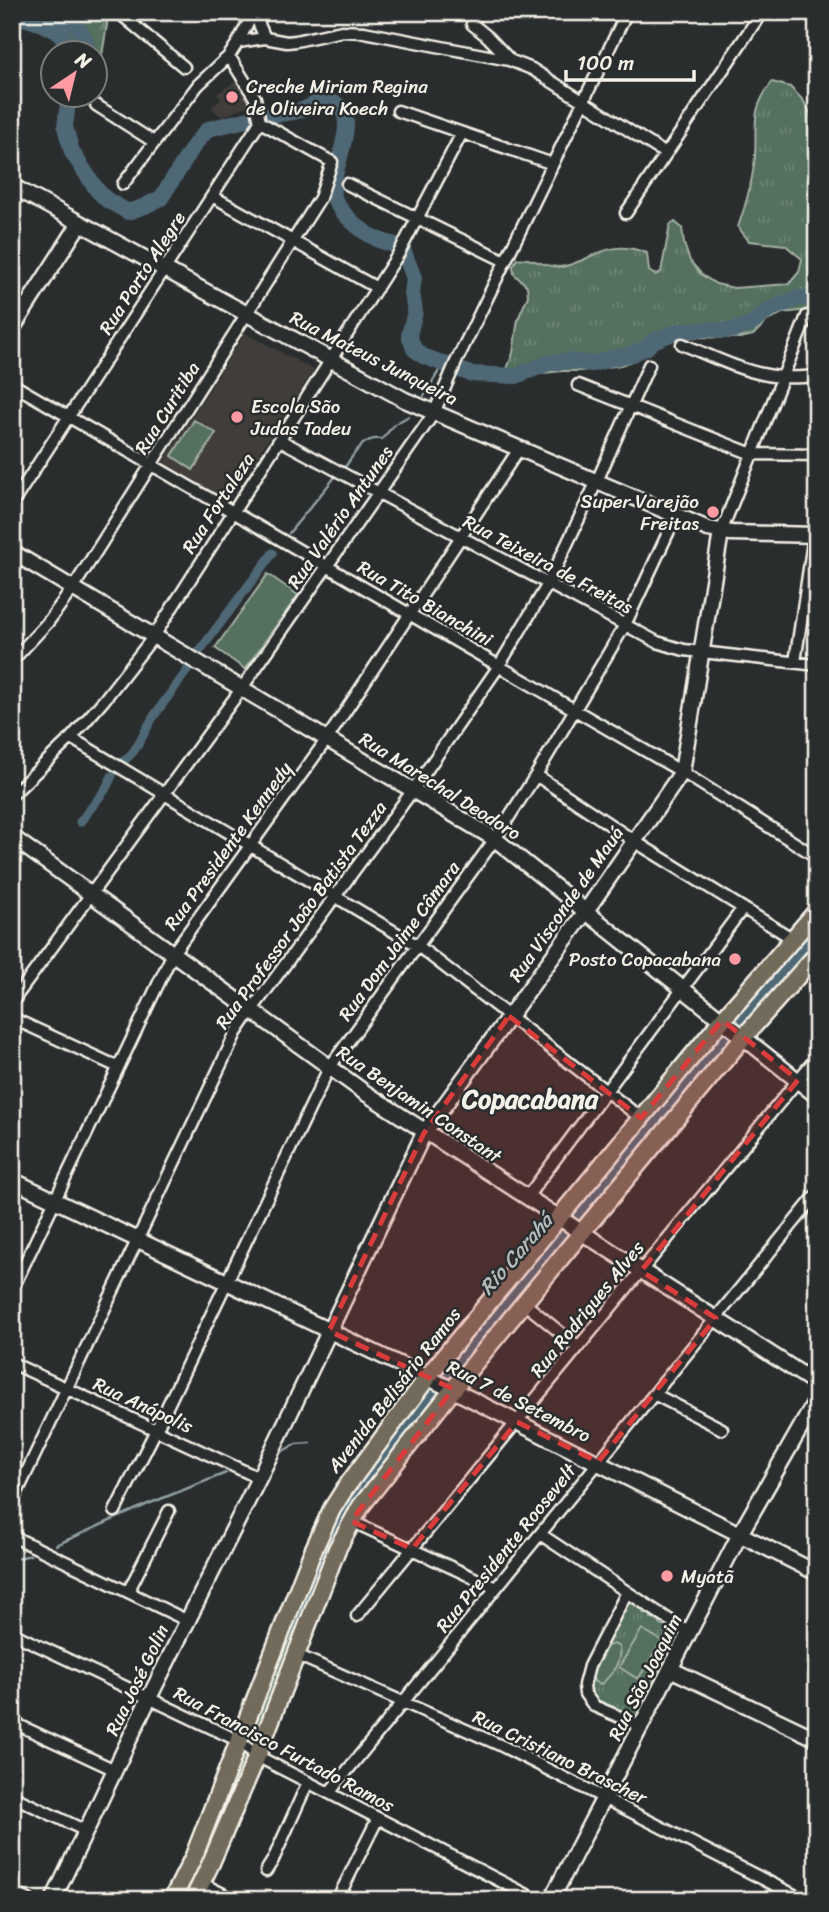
<svg xmlns="http://www.w3.org/2000/svg" width="829" height="1912" font-family="Sriracha,sans-serif">
<style>
.built{fill:#3f3e3a}
.grass{fill:url(#grass-tufts);stroke:#a4b0a3;stroke-width:2}
.forest{fill:url(#forest-firs);stroke:#a4b0a3;stroke-width:2}
.pitch{fill:#546f5e;stroke:#a4b0a3;stroke-width:2}
.lines{fill:none;stroke-linecap:round;stroke-linejoin:round}
.stream{stroke:#919fa2;stroke-width:2.5}
.canal{stroke:#4f6874;stroke-width:9}
.river{stroke:#4f6874;stroke-width:16}
.street-casing{stroke:#f4f1e8;stroke-width:15}
.secondary-casing{stroke:#f4f1e8;stroke-width:19}
.primary-casing{stroke:#f4f1e8;stroke-width:21}
.street{stroke:#2a2d2e;stroke-width:10}
.secondary{stroke:#2a2d2e;stroke-width:14}
.primary{stroke:#726b5a;stroke-width:16}
.marked{fill:#d93c3b;fill-opacity:0.2;stroke:#d93c3b;stroke-width:5;stroke-dasharray:14 9;stroke-linejoin:round}
.poi-dot{fill:#ff9aa2;stroke:#2a2d2e;stroke-width:2.5}
.labels{text-anchor:middle;dominant-baseline:central;stroke-width:5;stroke-linejoin:round;paint-order:stroke}
.poi-label{font-size:19px;fill:#f4f1e8;stroke:#2a2d2e;text-anchor:start}
.street-label{font-size:19px;fill:#f4f1e8;stroke:#2a2d2e}
.water-label{font-size:21px;font-style:italic;fill:#b2baba;stroke:#2a2d2e}
.district-label{font-size:26px;font-weight:bold;fill:#f4f1e8;stroke:#2a2d2e}
</style>
<defs>
<pattern id="grass-tufts" width="24" height="20" patternUnits="userSpaceOnUse" patternTransform="scale(1.75)"><rect width="24" height="20" fill="#546f5e"/><path d="M3 7l-1-3M5 7V3M7 7l1-3M15 17l-1-3M17 17v-4M19 17l1-3" fill="none" stroke="#6d8475"/></pattern>
<pattern id="forest-firs" width="22" height="20" patternUnits="userSpaceOnUse" patternTransform="scale(1.75)"><rect width="22" height="20" fill="#546f5e"/><path d="M5 1l3.5 6h-7zM16 11l3.5 6h-7z" fill="#6d8475"/></pattern>
</defs>
<rect width="100%" height="100%" fill="#2a2d2e"/>
<filter id="ink" filterUnits="userSpaceOnUse"><feTurbulence type="fractalNoise" baseFrequency=".0143" numOctaves="2"/><feDisplacementMap in="SourceGraphic" scale="14" xChannelSelector="R" yChannelSelector="G"/><feConvolveMatrix kernelMatrix="1 2 1 2 8 2 1 2 1" color-interpolation-filters="sRGB"/></filter>
<g filter="url(#ink)">
<path class="built" d="M237,80L249,105L222,117L211,107L221,100L217,94Z
M245,333L314,370L227,502L162,464Z"/>
<path class="grass" d="M772,82L790,87L803,100L817,125V309L782,313L767,321L753,335L740,338L694,337L673,340L652,347L634,360L621,365L581,371H563L542,373L508,382L505,374L513,353L518,319L528,296L527,286L514,274L513,266L517,259C531,256 544,267 559,267C567,267 577,262 585,259C609,247 622,244 647,253L649,271L655,275L661,272L670,225L675,222L682,228L684,244L690,261L702,275L716,284L734,288L789,284L799,272L802,259L785,245L749,241L738,227C746,204 753,181 755,156C757,123 750,111 772,82Z
M817,917V945L746,1024L734,1014Z
M724,1023L737,1033L579,1224L566,1214Z
M560,1225L570,1232V1234L453,1377L450,1378L440,1373Z
M428,1383L440,1392L387,1461L256,1739L251,1737L250,1735L275,1661L330,1522Z
M632,1599L642,1605L643,1613L651,1615V1618H654L655,1620L658,1621L662,1626H666L667,1628L673,1626L683,1633L638,1721L602,1707L593,1698L590,1684L593,1670L629,1600Z
M245,1750L253,1755L191,1900H183Z"/>
<path class="forest" d="M31,12H99L108,19L97,85L95,81L94,52H76L57,24Z"/>
<path class="pitch" d="M194,420L216,433L193,470L172,456Z
M268,574L298,595L245,669L215,648Z
M642,1629L662,1641L638,1679L619,1667Z
M614,1644L619,1647C622,1663 612,1675 600,1685L594,1681L592,1675L607,1646Z"/>
<g class="lines">
<path class="stream" d="M424,396L443,364
M345,467C355,453 363,436 382,439L395,424L409,416
M289,533L335,477
M279,1453L296,1444L310,1443
M56,1545L148,1504L226,1473
M12,1560L30,1555"/>
<path class="canal" d="M198,653L273,553
M122,762C139,751 143,732 154,716C166,699 179,682 191,665
M80,822L105,790L112,776
M12,907L17,900"/>
<path class="river" d="M55,12C70,20 90,34 87,52
M12,15C34,21 65,27 71,52
M69,94L65,127L72,152L97,190L107,200L128,212L145,206L161,198L195,144L208,129L254,118
M265,116C277,114 291,113 302,110C311,107 318,100 328,101C367,109 330,169 333,193C335,210 362,232 377,239C385,243 394,244 402,247L414,278L412,293L415,312L409,335L414,349L423,356L471,374L516,376L549,363L568,361L592,364L609,359L632,354L646,348L653,341L678,331L710,329L724,331L734,330L751,324L771,309L798,298H817
M292,1629L339,1521L374,1467L471,1339L625,1157L817,937"/>
<defs>
<path id="street" d="M118,12L184,67
M478,12L472,24L488,37L509,59
M254,13L265,38
M238,42L254,12
M96,105L154,142
M398,111L553,164
M123,184L198,85L229,56L238,42L265,38L287,42L296,41L342,31L364,32L509,60L532,69L666,154
M347,184L505,261
M212,196L377,288
M626,213L762,12
M682,344C714,357 748,375 783,377C794,378 806,377 817,376
M12,384L682,772L817,857
M578,385L752,454L817,455
M280,440L657,642L684,650L817,665
M12,504L260,122L255,98L229,56
M721,532L807,316
M12,661L48,622L73,588L320,198L332,162L260,122
M795,662L814,535
M71,738L418,946L641,1118
M536,775L634,841L793,939
M12,795L71,738L104,700L154,636L399,253L462,133
M12,1002L242,688L434,413L456,362L627,12
M12,1018L118,1067
M527,1197L743,908
M12,1290L173,953L327,739L519,449
M524,1303L578,1347
M12,1363L259,1478
M654,1394L722,1429
M12,1503L236,1033L251,1011L413,790L499,666L548,584L597,481L649,365
M115,1511L156,1430L329,1068L495,839L536,775L625,625L676,516
M351,1521L496,1588
M540,1534L689,1633
M12,1536L188,1621
M128,1592L169,1511
M627,1592L589,1666L584,1685L585,1694L594,1706L641,1726
M357,1616L817,1057
M12,1633L239,1741L257,1756L537,1900
M297,1655L502,1746L804,1900
M12,1722L115,1770
M329,1793L817,1194
M12,1796L86,1831
M266,1871L273,1860L308,1782
M201,1883L235,1900
M12,1892L29,1900
M337,1900L378,1818"/>
<path id="secondary" d="M12,186L405,400L708,529L731,533L817,535
M12,329L80,223
M12,552L495,839L817,1096
M12,837L364,1092L817,1384
M12,1180L443,1385L817,1573
M670,1669L817,1739
M53,1900L149,1698L259,1478L424,1133L586,911L682,772L721,532
M551,1900L740,1534L817,1399"/>
<path id="primary" d="M172,1900L194,1856L312,1553L332,1509L344,1490L433,1370L722,1020L817,911
M193,1900L210,1865L257,1756L337,1549L361,1506L459,1382L582,1232L741,1040L817,954"/>
</defs>
<use href="#street" class="street-casing"/>
<use href="#secondary" class="secondary-casing"/>
<use href="#primary" class="primary-casing"/>
<use href="#street" class="street"/>
<use href="#secondary" class="secondary"/>
<use href="#primary" class="primary"/>
</g>
</g>
<path class="marked" d="M509,1016L641,1118L722,1020L798,1080L641,1271L716,1318L598,1462L517,1422L412,1549L351,1521L453,1389L329,1331L424,1133Z"/>
<g class="poi-dot">
<circle cx="232" cy="97" r="7"/>
<circle cx="237" cy="417" r="7"/>
<circle cx="713" cy="512" r="7"/>
<circle cx="735" cy="959" r="7"/>
<circle cx="667" cy="1576" r="7"/>
</g>
<g class="labels">
<g class="poi-label">
<text x="246" y="86">Creche Miriam Regina<tspan x="246" dy="22">de Oliveira Koech</tspan></text>
<text x="251" y="406">Escola São<tspan x="251" dy="22">Judas Tadeu</tspan></text>
<text x="699" y="501" text-anchor="end">Super Varejão<tspan x="699" dy="22">Freitas</tspan></text>
<text x="721" y="959" text-anchor="end">Posto Copacabana</text>
<text x="681" y="1576">Myatã</text>
</g>
<g class="street-label">
<text transform="translate(142 273) rotate(-57)">Rua Porto Alegre</text>
<text transform="translate(374 358) rotate(27)">Rua Mateus Junqueira</text>
<text transform="translate(167 408) rotate(-58)">Rua Curitiba</text>
<text transform="translate(218 503) rotate(-57)">Rua Fortaleza</text>
<text transform="translate(340 517) rotate(-55)">Rua Valério Antunes</text>
<text transform="translate(548 564) rotate(28)">Rua Teixeira de Freitas</text>
<text transform="translate(425 603) rotate(30)">Rua Tito Bianchini</text>
<text transform="translate(440 786) rotate(32)">Rua Marechal Deodoro</text>
<text transform="translate(228 846) rotate(-54)">Rua Presidente Kennedy</text>
<text transform="translate(566 904) rotate(-55)">Rua Visconde de Mauá</text>
<text transform="translate(301 915) rotate(-54)">Rua Professor João Batista Tezza</text>
<text transform="translate(399 941) rotate(-54)">Rua Dom Jaime Câmara</text>
<text transform="translate(419 1104) rotate(34)">Rua Benjamin Constant</text>
<text transform="translate(587 1309) rotate(-51)">Rua Rodrigues Alves</text>
<text transform="translate(394 1390) rotate(-52)">Avenida Belisário Ramos</text>
<text transform="translate(519 1401) rotate(27)">Rua 7 de Setembro</text>
<text transform="translate(143 1405) rotate(25)">Rua Anápolis</text>
<text transform="translate(506 1548) rotate(-51)">Rua Presidente Roosevelt</text>
<text transform="translate(645 1677) rotate(-63)">Rua São Joaquim</text>
<text transform="translate(137 1680) rotate(-64)">Rua José Golin</text>
<text transform="translate(284 1749) rotate(28)">Rua Francisco Furtado Ramos</text>
<text transform="translate(560 1757) rotate(26)">Rua Cristiano Brascher</text>
</g>
<g class="water-label">
<text transform="translate(516 1254) rotate(-49)">Rio Carahá</text>
</g>
<g class="district-label">
<text x="530" y="1099">Copacabana</text>
</g>
</g>
<rect width="829" height="1912" fill="none" stroke="#2a2d2e" stroke-width="42"/>
<rect x="21" y="21" width="787" height="1870" fill="none" stroke="#f4f1e8" stroke-width="2.5" filter="url(#ink)"/>
<g transform="translate(74 74) rotate(35)"><circle r="33" fill="#2a2d2e" stroke="#7b7b78" stroke-width="2"/>
<path d="M0-5L12 26L0 18L-12 26Z" fill="#ff9aa2"/>
<text y="-10" font-size="19" font-weight="bold" text-anchor="middle" fill="#f4f1e8">N</text>
</g>
<path d="M566 70v10h128v-10" fill="none" stroke="#f4f1e8" stroke-width="3.5"/>
<text x="577" y="70" font-size="21" fill="#f4f1e8" stroke="#2a2d2e" stroke-width="5" paint-order="stroke">100 m</text>
</svg>
